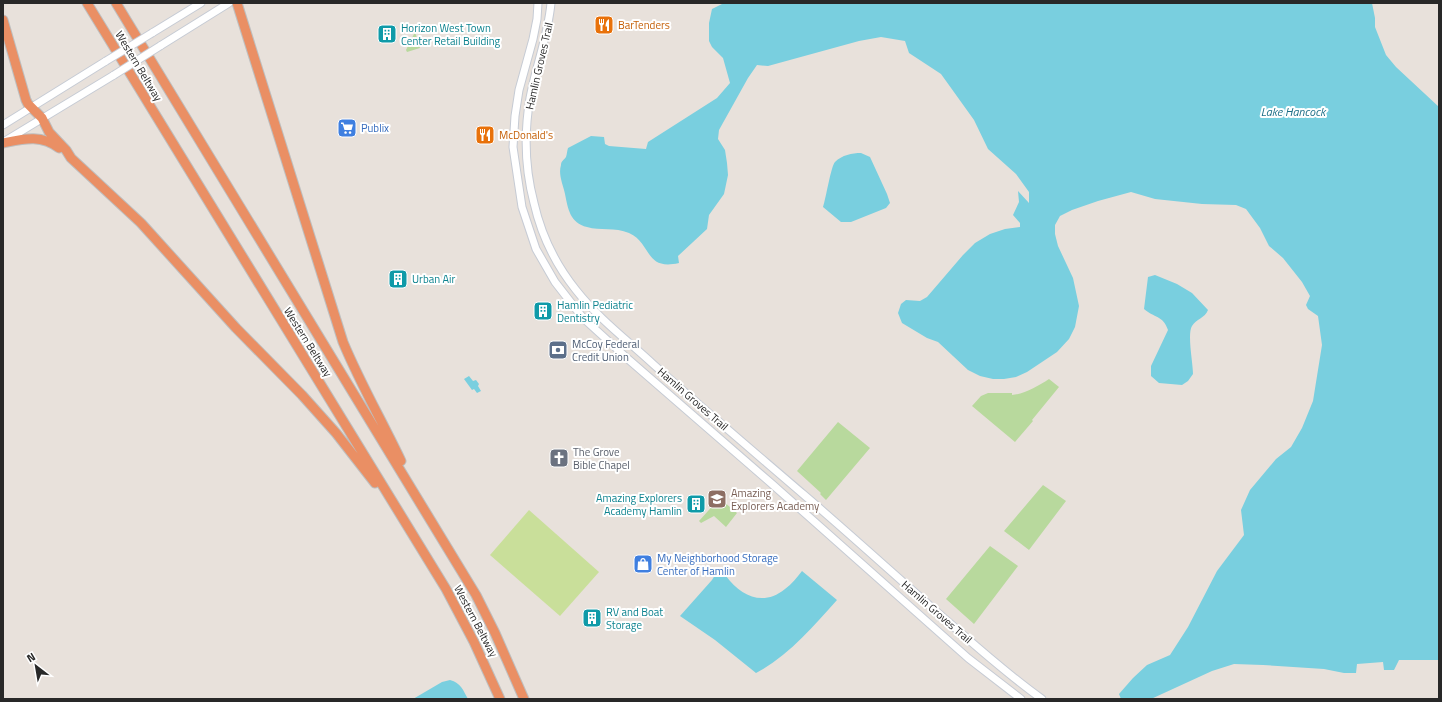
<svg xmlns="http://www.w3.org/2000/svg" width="1442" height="702" font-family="'Titillium Web',sans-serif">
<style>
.green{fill:#b8d99d}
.pitch{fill:#c9df9a}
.water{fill:#79cfdf}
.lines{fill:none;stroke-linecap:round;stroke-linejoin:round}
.secondary-casing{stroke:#c6cbd4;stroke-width:9}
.motorway-casing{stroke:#bebebe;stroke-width:11}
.secondary{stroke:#fff;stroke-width:7}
.motorway{stroke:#ea8f64;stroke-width:9}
.secondary-bridge-casing{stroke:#c6cbd4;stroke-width:9;stroke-linecap:butt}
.secondary-bridge{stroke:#fff;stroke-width:7}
.labels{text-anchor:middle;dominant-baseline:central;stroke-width:4;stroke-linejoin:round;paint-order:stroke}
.food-label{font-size:11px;fill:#c56008;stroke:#fff;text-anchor:start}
.culture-label{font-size:11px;fill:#0d838f;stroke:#fff;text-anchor:start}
.street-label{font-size:11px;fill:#282828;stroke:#fff}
.shop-label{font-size:11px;fill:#366cbe;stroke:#fff;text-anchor:start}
.service-label{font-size:11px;fill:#4e5e75;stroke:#fff;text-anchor:start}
.worship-label{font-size:11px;fill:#5b616d;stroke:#fff;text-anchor:start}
.education-label{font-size:11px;fill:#785e54;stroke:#fff;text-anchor:start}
.water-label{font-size:12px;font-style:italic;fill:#1c6e87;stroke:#fff}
</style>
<rect width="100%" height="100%" fill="#e8e1db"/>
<path class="green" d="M415,32L420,48L407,52L406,50Z
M1049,379L1059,387L1032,420L1033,421L1015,442L972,406L981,396L988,393H1012V395C1025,394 1038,386 1049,379Z
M838,422L870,448L826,500L820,494L821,493L797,471Z
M1043,485L1066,501L1029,550L1004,531Z
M717,501L721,505L724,502L737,513L726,527L714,516L701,523L699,521Z
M990,546L1018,566L974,624L946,599Z"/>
<path class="pitch" d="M529,510L599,572L560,616L490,555Z"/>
<path class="water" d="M734,3H1372L1375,18V27L1386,55L1396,67L1439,107V660H1399L1394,670H1384L1383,662L1357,664L1356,673H1344L1324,669L1263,665L1234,664L1212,671L1151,699H1121L1119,694L1133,678L1147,665L1170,655L1188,627L1217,571L1244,535L1241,510L1250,490L1276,459L1291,447L1302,428L1313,401L1322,345L1318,316L1308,309L1306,305L1310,296L1302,282L1283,258L1269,246L1260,228L1246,209L1236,205L1202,204L1155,199L1131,192L1098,201L1072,210L1060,216L1055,225V234L1058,246L1073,278L1079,306L1075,327L1069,339L1057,352L1027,372L1016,377L1004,379H993L980,376L968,370L938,342L927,338L902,323L898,313L901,304L906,300L920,301L927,297L963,255L975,243L990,234L1005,229L1020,227V223L1013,215L1019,202L1018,191L1029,203V192L1016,174L988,149L974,120L941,74L909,53L905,41L881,37L859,41L768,66L757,65L748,78L719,130L718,139L725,150L727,163L728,175L724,194L709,215L707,229L678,256L679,263C644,271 652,243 629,233C615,227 600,231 587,227C570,223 568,209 565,194C563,184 558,175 561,165C561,161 564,160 566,157C567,154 567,151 568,148L591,136L604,137L605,144L609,146L646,149L648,142L717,98L730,83L723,58L712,47L709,41V23L712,9L722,4Z
M861,153L870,157L887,194L890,203L886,208L851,222H841L823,207C826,198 831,166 835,162C842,155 852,153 861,153Z
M1155,275L1177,284L1192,293L1208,310C1205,318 1196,319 1192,326C1187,334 1193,363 1193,374L1188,381L1182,385L1159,383L1151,376V366L1168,330C1163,315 1154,318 1144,309L1148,277Z
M469,376L473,381L476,380L479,384L478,386L481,391L477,393L474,389L472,390L464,379Z
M802,571L837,600C813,627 788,656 756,673L715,640L680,616L712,580L715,575L726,576C741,596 763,607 785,589C792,584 797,577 802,571Z
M450,680C461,683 463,690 468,699H413L442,682Z"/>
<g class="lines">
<defs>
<path id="secondary" d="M538,3L537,19L533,39L519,90L515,116L513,147L522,207L536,249L555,282L583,318L628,359L772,484L968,658L1021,699
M551,3C548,36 536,66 530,98C524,133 525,169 534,203C541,234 556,265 576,290C598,318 627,340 653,364C702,408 753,451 803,494C851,535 898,578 946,620C977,647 1008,675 1042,699
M152,33L201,3
M160,46L229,3
M3,125L106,61
M5,141L114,75"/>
<path id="motorway" d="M87,3L446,589L474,642L500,699
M116,3L476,595L495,633L524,699
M237,3L343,342C360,383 382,421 401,461
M3,20L26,100L28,104L42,118L49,132L66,150L71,158L141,223L236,328L302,395L336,433L375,483
M3,143C23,139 41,134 59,148"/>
</defs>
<use href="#secondary" class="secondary-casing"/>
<use href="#motorway" class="motorway-casing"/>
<use href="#secondary" class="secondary"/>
<use href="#motorway" class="motorway"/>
<defs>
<path id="secondary-bridge" d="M106,61L152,33
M114,75L160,46"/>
</defs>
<use href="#secondary-bridge" class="secondary-bridge-casing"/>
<use href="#secondary-bridge" class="secondary-bridge"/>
</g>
<defs>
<symbol id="restaurant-square" viewBox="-11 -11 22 22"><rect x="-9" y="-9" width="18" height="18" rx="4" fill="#e8710a" stroke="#fff"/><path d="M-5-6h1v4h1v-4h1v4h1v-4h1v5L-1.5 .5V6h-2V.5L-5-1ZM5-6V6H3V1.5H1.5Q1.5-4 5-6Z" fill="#fff"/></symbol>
<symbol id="building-square" viewBox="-11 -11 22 22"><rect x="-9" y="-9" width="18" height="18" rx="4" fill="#0f9aa8" stroke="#fff"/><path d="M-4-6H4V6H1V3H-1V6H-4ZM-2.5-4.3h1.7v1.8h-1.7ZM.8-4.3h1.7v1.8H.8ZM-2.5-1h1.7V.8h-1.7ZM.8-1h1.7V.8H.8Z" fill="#fff"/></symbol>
<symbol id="supermarket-square" viewBox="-11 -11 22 22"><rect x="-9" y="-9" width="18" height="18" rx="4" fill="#3f7fe0" stroke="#fff"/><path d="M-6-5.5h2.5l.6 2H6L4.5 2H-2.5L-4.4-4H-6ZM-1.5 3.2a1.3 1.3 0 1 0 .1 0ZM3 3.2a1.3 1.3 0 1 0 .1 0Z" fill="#fff"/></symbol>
<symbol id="bank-square" viewBox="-11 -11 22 22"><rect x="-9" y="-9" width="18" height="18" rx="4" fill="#5c6f8a" stroke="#fff"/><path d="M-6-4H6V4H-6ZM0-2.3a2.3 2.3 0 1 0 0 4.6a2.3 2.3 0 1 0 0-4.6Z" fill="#fff"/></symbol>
<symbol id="church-square" viewBox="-11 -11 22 22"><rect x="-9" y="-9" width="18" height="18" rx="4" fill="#6b7280" stroke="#fff"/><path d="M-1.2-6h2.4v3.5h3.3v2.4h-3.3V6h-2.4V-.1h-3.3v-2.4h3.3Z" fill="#fff"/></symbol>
<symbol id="school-square" viewBox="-11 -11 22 22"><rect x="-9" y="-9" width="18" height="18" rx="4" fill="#8d6e63" stroke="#fff"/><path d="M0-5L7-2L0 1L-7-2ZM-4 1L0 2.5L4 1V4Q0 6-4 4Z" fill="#fff"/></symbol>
<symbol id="shop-square" viewBox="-11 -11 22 22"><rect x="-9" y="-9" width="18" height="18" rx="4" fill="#3f7fe0" stroke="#fff"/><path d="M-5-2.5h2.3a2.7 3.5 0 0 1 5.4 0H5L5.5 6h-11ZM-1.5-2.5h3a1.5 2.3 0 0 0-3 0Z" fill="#fff"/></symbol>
</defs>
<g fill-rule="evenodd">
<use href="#restaurant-square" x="593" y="14" width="22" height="22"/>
<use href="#building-square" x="376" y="23" width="22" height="22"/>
<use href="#supermarket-square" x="336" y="117" width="22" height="22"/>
<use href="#restaurant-square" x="474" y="124" width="22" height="22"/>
<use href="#building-square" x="387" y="268" width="22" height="22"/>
<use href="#building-square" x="532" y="300" width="22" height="22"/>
<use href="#bank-square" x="547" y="339" width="22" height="22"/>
<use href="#church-square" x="548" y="447" width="22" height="22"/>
<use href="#school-square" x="706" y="488" width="22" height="22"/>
<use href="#building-square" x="685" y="493" width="22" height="22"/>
<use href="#shop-square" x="632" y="553" width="22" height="22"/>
<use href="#building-square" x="581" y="607" width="22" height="22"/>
</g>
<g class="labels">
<g class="food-label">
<text x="618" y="25">BarTenders</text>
<text x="499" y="135">McDonald's</text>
</g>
<g class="culture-label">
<text x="401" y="28">Horizon West Town<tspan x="401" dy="13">Center Retail Building</tspan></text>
<text x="412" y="279">Urban Air</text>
<text x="557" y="305">Hamlin Pediatric<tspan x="557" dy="13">Dentistry</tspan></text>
<text x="682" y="498" text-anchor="end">Amazing Explorers<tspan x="682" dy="13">Academy Hamlin</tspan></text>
<text x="606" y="612">RV and Boat<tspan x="606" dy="13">Storage</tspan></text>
</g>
<g class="street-label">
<text transform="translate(139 66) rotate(59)">Western Beltway</text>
<text transform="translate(539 66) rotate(-77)">Hamlin Groves Trail</text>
<text transform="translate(308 342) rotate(58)">Western Beltway</text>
<text transform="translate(693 399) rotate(41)">Hamlin Groves Trail</text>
<text transform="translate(937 612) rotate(41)">Hamlin Groves Trail</text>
<text transform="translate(476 621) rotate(62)">Western Beltway</text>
</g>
<g class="shop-label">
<text x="361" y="128">Publix</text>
<text x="657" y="558">My Neighborhood Storage<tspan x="657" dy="13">Center of Hamlin</tspan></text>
</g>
<g class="service-label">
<text x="572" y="344">McCoy Federal<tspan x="572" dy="13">Credit Union</tspan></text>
</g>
<g class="worship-label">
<text x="573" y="452">The Grove<tspan x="573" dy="13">Bible Chapel</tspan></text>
</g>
<g class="education-label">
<text x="731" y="493">Amazing<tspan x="731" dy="13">Explorers Academy</tspan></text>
</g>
<g class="water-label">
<text x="1293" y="111">Lake Hancock</text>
</g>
</g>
<rect width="1442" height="702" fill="none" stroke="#282828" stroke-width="8"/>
<g transform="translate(36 666) rotate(329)" stroke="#ffffff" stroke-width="3" paint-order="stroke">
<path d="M0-3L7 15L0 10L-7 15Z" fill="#282828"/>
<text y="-6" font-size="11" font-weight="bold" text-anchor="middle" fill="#282828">N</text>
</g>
</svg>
